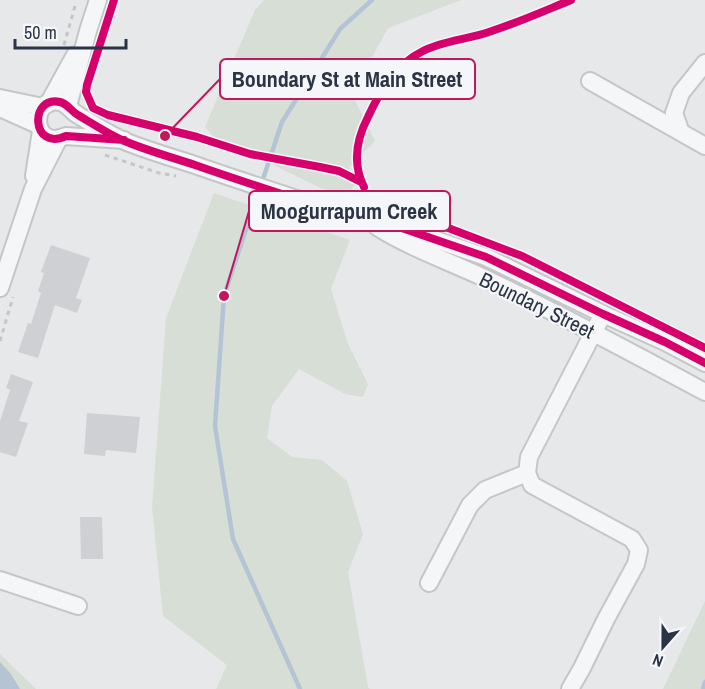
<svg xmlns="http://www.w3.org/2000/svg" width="705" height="689" font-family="'Archivo Narrow',sans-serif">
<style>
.green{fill:#d6ded6}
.water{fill:#b4c4d5}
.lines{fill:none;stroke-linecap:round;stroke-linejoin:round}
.stream{stroke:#b4c4d5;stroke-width:4.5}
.building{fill:#ced0d3}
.minor-casing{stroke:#c4c6c8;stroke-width:20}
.path{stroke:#c5c6ca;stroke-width:3;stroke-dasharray:4.5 4.5;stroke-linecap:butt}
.minor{stroke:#f5f6f7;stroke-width:16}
.cycleway-casing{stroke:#f4f6f9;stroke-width:11}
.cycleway{stroke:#d6006c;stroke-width:8}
.labels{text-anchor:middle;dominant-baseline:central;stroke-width:4.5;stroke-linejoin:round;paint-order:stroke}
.street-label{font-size:21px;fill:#2b3445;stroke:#f4f6f9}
.leader{fill:none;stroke:#c2185b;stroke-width:2}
.callout-dot{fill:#c2185b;stroke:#f4f6f9;stroke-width:2}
.callout{fill:#f4f6f9;stroke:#c2185b;stroke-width:2}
.callout-label{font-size:22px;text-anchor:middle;font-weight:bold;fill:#2b3445}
</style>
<rect width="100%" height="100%" fill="#e6e8ea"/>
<path class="green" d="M264,0H461L388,28L352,94L375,141L349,167L355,184L349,193L323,189L213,136L205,127L255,10Z
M214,193L350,240L331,289L348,344L368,384L363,397L345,394L299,369L272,406L267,438L292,457L322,460L347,481L363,534L348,572L368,687L370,689H216L227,665L163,616L152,507L166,318Z
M705,601V689H663Z
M0,654L36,689H0Z"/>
<path class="water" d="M0,662L11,674L20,689H0Z"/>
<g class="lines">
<path class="stream" d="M262,182L282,122L340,29L372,0
M259,190L224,296L215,426L233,539L300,689
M703,689L705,682"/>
</g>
<path class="building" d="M51,245L90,258L76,298L82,300L77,313L55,305L38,358L18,352L28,323L31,324L41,293L38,291L44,273L41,272Z
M11,374L33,382L19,421L28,423L16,457L0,452V421L10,390L6,388Z
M87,413L140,417L136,453L106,450L105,456L84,454Z
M80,517H102L103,559H81Z"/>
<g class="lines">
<defs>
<path id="minor" d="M590,81L705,146
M0,98L43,107
M48,104L75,55
M68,106L88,31L98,0
M0,108L38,125
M680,130L674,113L681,93L705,63
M124,140L66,136C31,152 29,95 60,102C68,104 72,112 78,115C93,124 107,133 122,140C145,150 171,157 195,165C252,185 310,203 368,222L393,225L486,257L603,314L665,342L705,363
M34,176L41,131
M377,227C409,247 445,260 480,276C556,312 631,352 705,392
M0,288L33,189L59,138
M0,580L78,606
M429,583L470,505L485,490L527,473
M570,689L582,668L606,619L636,564L639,550L632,539L532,485L527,473L529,457L603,314"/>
</defs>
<use href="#minor" class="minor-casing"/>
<path class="path" d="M64,45L75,6
M105,155L159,173L176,176
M0,341L13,297"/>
<use href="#minor" class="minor"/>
<defs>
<path id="cycleway" d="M114,0L87,85L86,92L93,108L108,115L197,137L250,154L320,167L339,171L361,182
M124,140L66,136C31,152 29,95 60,102C68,104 72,112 78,115C93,124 107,133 122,140C145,150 171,157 195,165C252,185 310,203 368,222L393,225L486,257L603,314L665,342L705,363
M364,187C352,163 356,140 368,117C380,91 396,64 423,51C441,41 469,39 489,32C517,23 544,11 571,0
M369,201L443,226L522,256L705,348"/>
</defs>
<use href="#cycleway" class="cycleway-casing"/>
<use href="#cycleway" class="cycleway"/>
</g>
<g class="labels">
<g class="street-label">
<text transform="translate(537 305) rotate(26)">Boundary Street</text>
</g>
</g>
<path class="leader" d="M165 136L220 79M224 296L249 211"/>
<g class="callout-dot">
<circle cx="165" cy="136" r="6"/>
<circle cx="224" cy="296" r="6"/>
</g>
<g class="callout">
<rect x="220" y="59" width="255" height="40" rx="6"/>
<rect x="249" y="191" width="201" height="40" rx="6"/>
</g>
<g class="callout-label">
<text x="347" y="87">Boundary St at Main Street</text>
<text x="349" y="219">Moogurrapum Creek</text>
</g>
<g transform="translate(663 647) rotate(201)" stroke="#f4f6f9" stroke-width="4.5" paint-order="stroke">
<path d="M0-4.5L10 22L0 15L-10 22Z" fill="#2b3445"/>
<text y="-9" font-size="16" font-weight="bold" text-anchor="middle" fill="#2b3445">N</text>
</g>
<path d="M15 39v9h111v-9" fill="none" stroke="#2b3445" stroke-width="3"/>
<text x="24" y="39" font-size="18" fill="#2b3445" stroke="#f4f6f9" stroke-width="4.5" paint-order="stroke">50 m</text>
</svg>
